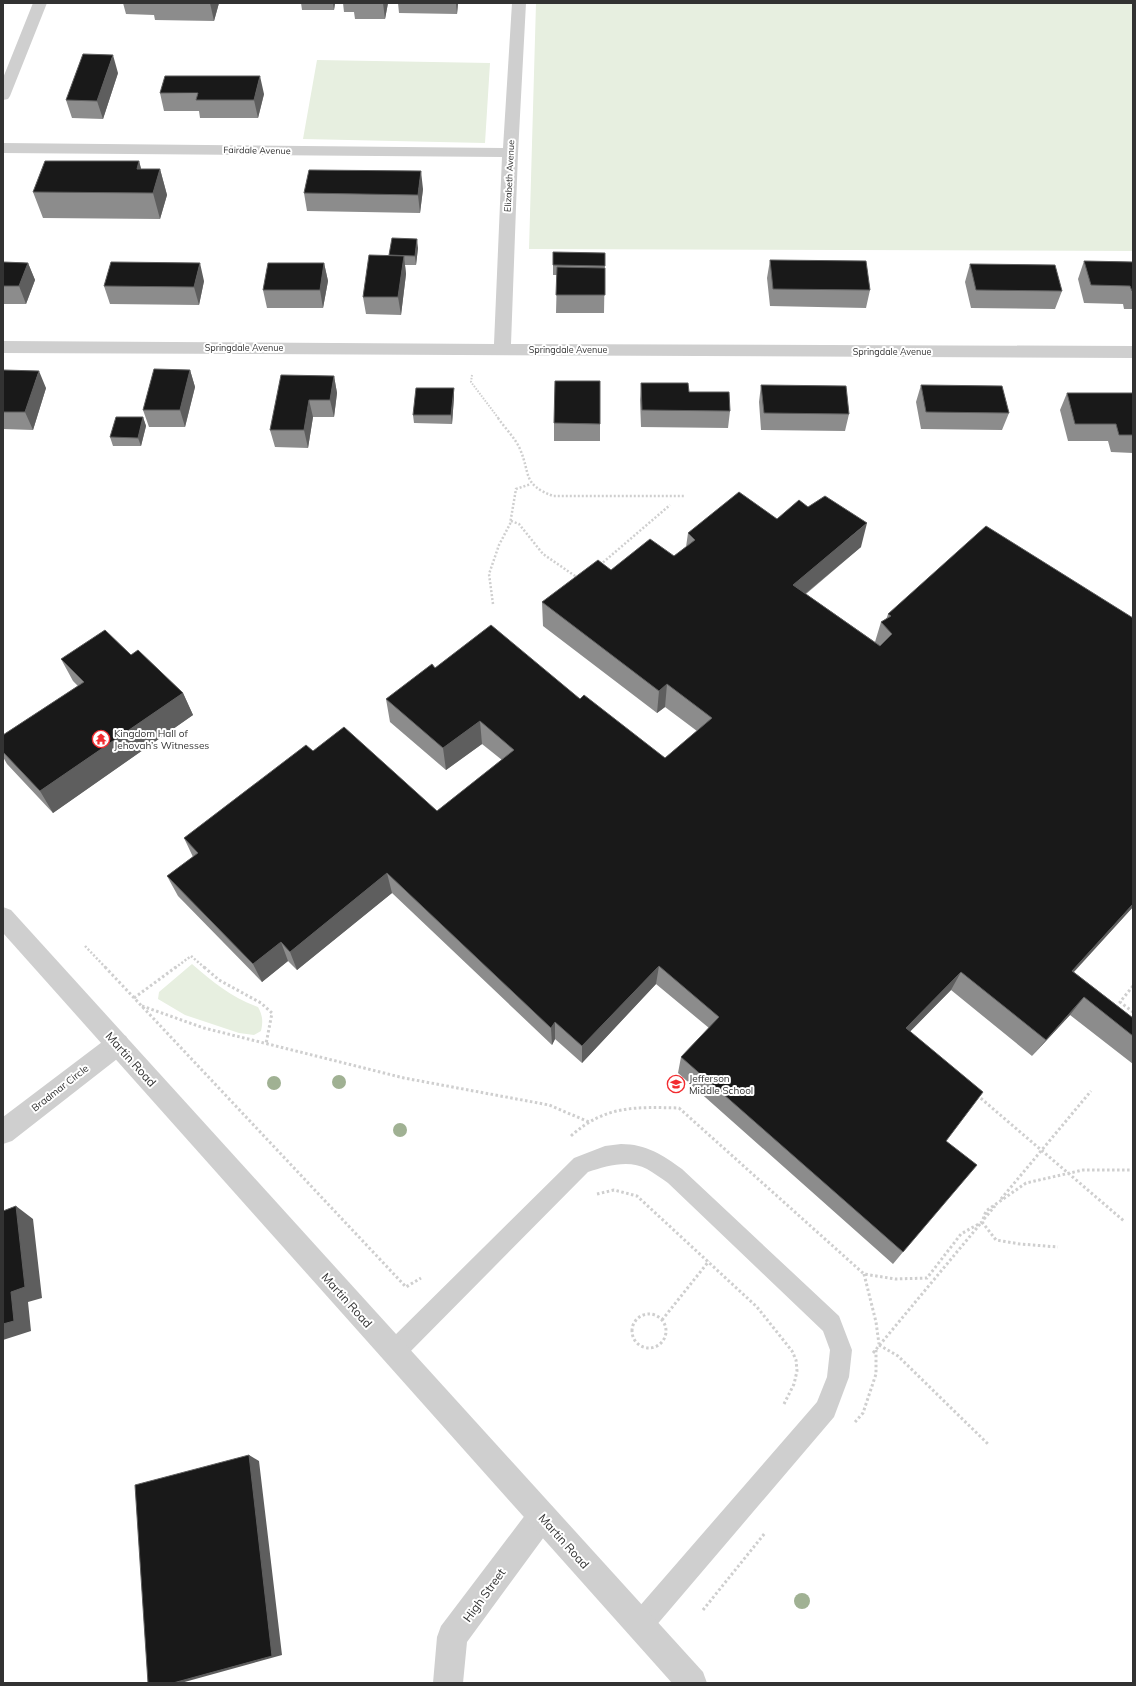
<svg xmlns="http://www.w3.org/2000/svg" width="1136" height="1686" font-family="Mulish,sans-serif">
<style>
.green{fill:#e7efe0}
.lines{fill:none;stroke-linecap:round;stroke-linejoin:round}
.path-far2{stroke:#cfcfcf;stroke-width:2;stroke-dasharray:1.5 1.5;stroke-linecap:butt}
.path-far1{stroke:#cfcfcf;stroke-width:2.5;stroke-dasharray:2 2;stroke-linecap:butt}
.path{stroke:#cfcfcf;stroke-width:3;stroke-dasharray:2.5 2.5;stroke-linecap:butt}
.service{fill:#cfcfcf;fill-rule:evenodd}
.minor{fill:#cfcfcf;fill-rule:evenodd}
.tertiary{fill:#cfcfcf;fill-rule:evenodd}
.tree{fill:#a0b193}
.wall{fill:#8c8c8c}
.shaded-wall{fill:#5e5e5e}
.building{fill:#191919;stroke:#5e5e5e}
.labels{text-anchor:middle;dominant-baseline:central;stroke-width:4;stroke-linejoin:round;paint-order:stroke}
.far-street-label{font-size:9px;fill:#323232;stroke:#fff}
.poi-label{font-size:10px;fill:#323232;stroke:#fff;text-anchor:start}
.street-label{font-size:10px;fill:#323232;stroke:#fff}
.near-street-label{font-size:12px;fill:#323232;stroke:#fff}
</style>
<rect width="100%" height="100%" fill="#fff"/>
<path class="green" d="M536,3H1133V251L529,249Z
M317,60L490,63L485,143L303,139Z
M192,964C213,982 232,998 258,1007C263,1016 263,1022 261,1031L254,1035L239,1033L185,1015L158,999L159,992Z"/>
<g class="lines">
<path class="path-far2" d="M472,375L471,382L499,419"/>
<path class="path-far1" d="M498,418C505,428 515,438 520,449C531,475 522,484 553,496H685
M511,521L519,524L543,554L578,578
M600,565L670,505
M493,604L489,574L499,545L510,524L516,489L531,484
M85,946L106,968
M175,968L191,956L205,968"/>
<path class="path" d="M105,967L406,1287L421,1278
M204,967L219,980L261,1003L272,1013L266,1044
M1133,986L1120,1002L1133,1012
M134,998L176,967
M142,1006L204,1028L404,1078L549,1105L589,1122
M977,1095L1124,1221
M571,1136C605,1105 636,1107 679,1108L864,1274L895,1279L927,1278L961,1234L982,1222L986,1211L1026,1183L1083,1170H1133
M597,1194L614,1190L637,1196L757,1307L792,1351L796,1360L797,1371L794,1384L784,1404
M1001,1199L1091,1091
M984,1219L995,1206
M982,1222L996,1240L1020,1244L1058,1247
M864,1274L876,1322L879,1344
M632 1331a17 17 0 1 1 34 0a17 17 0 1 1-34 0Z
M662,1320L709,1261
M879,1345L898,1356L989,1445
M873,1353L981,1223
M855,1422L863,1413L876,1374V1350
M703,1610L765,1533"/>
<path class="service" d="M621,1144C646,1144 663,1155 682,1169L839,1316L852,1350L849,1377L834,1417L649,1634L640,1637L631,1634L628,1625L631,1616L817,1402L827,1377L830,1350L823,1331L668,1183C661,1178 654,1173 647,1169C629,1159 606,1166 588,1172L402,1360L394,1363L386,1360L383,1352L386,1344L574,1158L605,1146Z"/>
<path class="minor" d="M33,3H47L10,96L8,99L3,100V78Z
M512,3H526L518,153L511,344L1133,346V358L3,353V341L494,344L502,157L3,153V143L503,148Z
M118,1033L126,1036L130,1044L126,1052L12,1141L3,1144V1117L110,1036Z
M542,1502L552,1506L556,1516L552,1526L467,1642L463,1683H433L437,1637L441,1626L532,1506Z"/>
<path class="tertiary" d="M3,907L11,910L703,1672L707,1683H672L3,933Z"/>
</g>
<g class="tree">
<circle cx="339" cy="1082" r="7"/>
<circle cx="274" cy="1083" r="7"/>
<circle cx="400" cy="1130" r="7"/>
<circle cx="802" cy="1601" r="8"/>
</g>
<path class="wall" d="M123,3H219L214,21L155,20L154,15L126,14Z
M301,3H335L334,10H302Z
M343,3H388L385,19H355L354,12H344Z
M398,3H458L457,14L399,13Z
M118,73L103,119L72,118L66,100Z
M160,93L264,94L258,118H200L199,111H164Z
M139,161L141,169H160L167,195L160,219L43,218L33,192Z
M423,189L420,213L307,211L304,193Z
M418,248L416,265H405L406,274L401,315L366,314L363,297L389,255Z
M605,253L604,313H556L557,275H553V265Z
M770,260L870,290L866,308L770,306L767,278Z
M1084,261L1133,262V309H1124L1123,304L1084,303L1078,279Z
M3,262L28,263L35,280L26,304H3Z
M324,263L328,281L323,308H267L263,290Z
M970,264L1062,291L1055,309L971,308L965,282Z
M204,281L199,305L110,304L104,286Z
M190,370L195,387L185,427H149L143,410Z
M3,371L46,388L33,430L3,429Z
M334,376L337,393L334,417H313L308,448L275,447L270,430Z
M641,383L689,392L730,411L728,428L641,427L640,400Z
M761,385L849,414L845,431L761,430L759,402Z
M921,385L1009,413L1002,430L921,429L916,402Z
M454,388V397L452,424L414,423L413,415Z
M1067,393H1133V453L1111,452L1108,441H1068L1060,410Z
M143,417L146,426L141,446H113L110,437Z
M554,423L600,424V441H554Z
M777,519L861,547L806,594L875,642L881,622L886,620L888,614L1133,618V907L1074,972L1133,1018V1064L1070,1015L1032,1056L951,990L910,1031L946,1141L903,1252L893,1264L678,1073L681,1057L709,1028L656,984L582,1063L555,1039L552,1045L392,893L297,970L288,961L262,982L178,896L167,876L193,857L184,838L313,751L437,811L502,760L482,744L446,770L390,722L386,699L435,668L580,699L665,758L697,731L665,707L657,713L543,626L542,602L611,570L674,556L686,547L688,533Z
M131,655L183,693L193,715L53,813L7,764L3,757V735L78,686L73,681L61,659Z"/>
<path class="shaded-wall" d="M210,3H219L214,21Z
M333,3H335L334,10Z
M383,3H388L385,19Z
M456,3H458L457,14Z
M113,55L118,73L103,119L97,101Z
M260,76L264,94L258,118L254,100Z
M139,161L146,187L137,169Z
M160,169L167,195L160,219L153,193Z
M421,171L423,189L420,213L418,195Z
M417,239L418,248L416,265L415,256Z
M404,256L406,274L401,315L398,297Z
M28,263L35,280L26,304L19,286Z
M200,263L204,281L199,305L194,287Z
M324,263L328,281L323,308L320,290Z
M190,370L195,387L185,427L180,410Z
M39,371L46,388L33,430L25,412Z
M334,376L337,393L334,417L330,400Z
M454,388V397L452,424L451,415Z
M309,400L313,417L308,448L304,430Z
M143,417L146,426L141,446L138,438Z
M867,523L861,547L788,608L793,585Z
M667,684L665,707L657,713L659,691Z
M183,693L193,715L53,813L40,791Z
M480,721L482,744L446,770L443,748Z
M387,873L392,893L297,970L290,952Z
M1133,904V907L1058,989L1072,971Z
M281,942L288,961L262,982L253,964Z
M659,966L656,984L582,1063V1046Z
M961,972L951,990L897,1045L906,1028Z
M1084,997L1070,1015L1032,1056L1046,1040Z
M555,1022V1039L552,1045L551,1028Z
M16,1206L33,1219L42,1298L28,1302L31,1331L3,1340V1324L11,1292Z
M249,1455L259,1461L282,1655L181,1683H173Z"/>
<path class="building" d="M83,54L113,55L97,101L66,100Z
M165,76H260L254,100H196L198,93H160Z
M45,161H139L137,169H160L153,193L33,192Z
M309,170L421,171L418,195L304,193Z
M392,238L417,239L415,256L389,255Z
M553,252L605,253V266L553,265Z
M369,255L404,256L398,297H363Z
M770,260L866,261L870,290L773,289Z
M1084,261L1133,262V291H1132L1130,286L1091,285Z
M3,262L28,263L19,286H3Z
M111,262L200,263L194,287L104,286Z
M268,263H324L320,290H263Z
M970,264L1055,265L1062,291L976,290Z
M557,267L605,268V295H556Z
M154,369L190,370L180,410H143Z
M3,370L39,371L25,412H3Z
M281,375L334,376L330,400H309L304,430H270Z
M555,381H600V424L554,423Z
M641,383H688L689,392H729L730,411L642,410Z
M761,385L846,386L849,414L764,413Z
M921,385L1002,386L1009,413L926,412Z
M416,388H454L451,415H413Z
M1067,393H1133V435H1119L1116,424H1075Z
M116,417H143L138,438L110,437Z
M739,492L777,519L799,500L808,507L825,496L867,523L793,585L880,646L892,634L881,622L891,616L888,614L986,526L1133,618V904L1072,971L1133,1018V1036L1084,997L1046,1040L961,972L906,1028L983,1092L946,1141L977,1165L903,1252L681,1057L719,1017L659,966L582,1046L555,1022L551,1028L387,873L290,952L281,942L253,964L167,876L198,853L184,838L306,745L313,751L344,727L437,811L514,750L480,721L443,748L386,699L432,664L435,668L491,625L580,699L584,695L665,758L712,718L667,684L659,691L542,602L598,560L611,570L650,539L674,556L695,540L688,533Z
M105,630L131,655L138,650L183,693L40,791L3,752V735L84,682L61,659Z
M16,1206L25,1287L11,1292L14,1321L3,1324V1211Z
M249,1455L272,1656L173,1683H148L135,1485Z"/>
<defs>
<symbol id="temple-ring" viewBox="-11 -11 22 22"><circle r="9.5" fill="#fff" stroke="#f22c30" stroke-width="1.5"/><path d="M0-6L5-2H3V0L6.5 2.5H4V6H1.5V3h-3V6H-4V2.5H-6.5L-3 0V-2H-5Z" fill="#f22c30"/></symbol>
<symbol id="school-ring" viewBox="-11 -11 22 22"><circle r="9.5" fill="#fff" stroke="#f22c30" stroke-width="1.5"/><path d="M0-5L7-2L0 1L-7-2ZM-4 1L0 2.5L4 1V4Q0 6-4 4Z" fill="#f22c30"/></symbol>
</defs>
<g fill-rule="evenodd">
<use href="#temple-ring" x="91" y="729" width="20" height="20"/>
<use href="#school-ring" x="666" y="1074" width="20" height="20"/>
</g>
<g class="labels">
<g class="far-street-label">
<text transform="translate(257 150) rotate(1)">Fairdale Avenue</text>
<text transform="translate(509 176) rotate(-87)">Elizabeth Avenue</text>
<text x="244" y="347">Springdale Avenue</text>
<text x="568" y="349">Springdale Avenue</text>
<text x="892" y="351">Springdale Avenue</text>
</g>
<g class="poi-label">
<text x="114" y="733">Kingdom Hall of<tspan x="114" dy="12">Jehovah’s Witnesses</tspan></text>
<text x="689" y="1078">Jefferson<tspan x="689" dy="12">Middle School</tspan></text>
</g>
<g class="street-label">
<text transform="translate(60 1088) rotate(-38)">Bradmar Circle</text>
</g>
<g class="near-street-label">
<text transform="translate(131 1059) rotate(48)">Martin Road</text>
<text transform="translate(347 1300) rotate(48)">Martin Road</text>
<text transform="translate(564 1541) rotate(48)">Martin Road</text>
<text transform="translate(484 1595) rotate(-54)">High Street</text>
</g>
</g>
<rect width="1136" height="1686" fill="none" stroke="#323232" stroke-width="8"/>
</svg>
